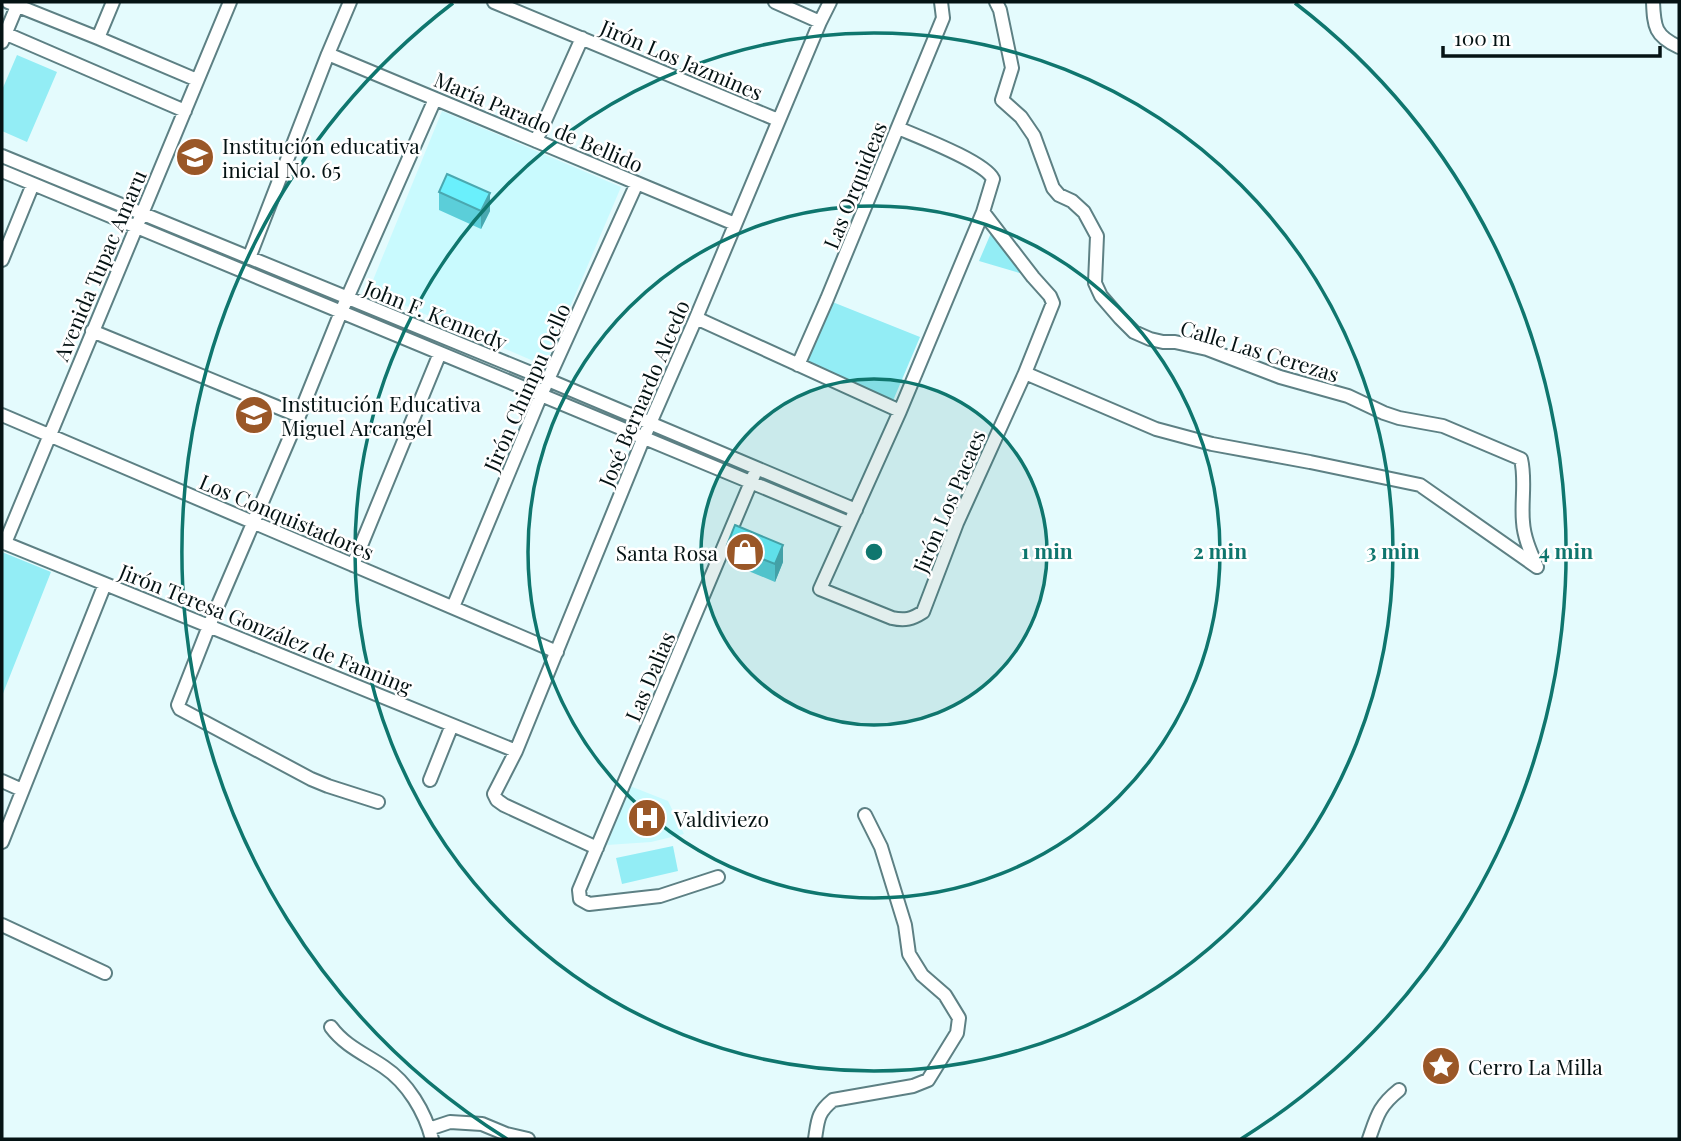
<svg xmlns="http://www.w3.org/2000/svg" width="1681" height="1141" font-family="'Playfair Display',serif">
<style>
.built{fill:#c9fafe}
.green{fill:#93edf5}
.lines{fill:none;stroke-linecap:round;stroke-linejoin:round}
.minor-casing{stroke:#5d8084;stroke-width:16}
.minor{stroke:#fff;stroke-width:12}
.wall{fill:#5bced9}
.shaded-wall{fill:#4aa8b0}
.building{fill:#6af0fc;stroke:#4aa8b0;stroke-width:2}
.ring{fill:none;stroke:#0f766e;stroke-width:3.5}
.labels{text-anchor:middle;dominant-baseline:central;stroke-width:5;stroke-linejoin:round;paint-order:stroke}
.street-label{font-size:21px;fill:#051314;stroke:#fff}
.poi-label{font-size:21px;fill:#051314;stroke:#fff;text-anchor:start}
.centre{fill:#0f766e;stroke:#fff;stroke-width:3.5}
.ring-label{font-size:21px;text-anchor:middle;font-weight:bold;fill:#0f766e;stroke:#fff;stroke-width:5;stroke-linejoin:round;paint-order:stroke}
</style>
<rect width="100%" height="100%" fill="#e4fbfd"/>
<path class="built" d="M442,111L621,187L545,366L369,290Z
M630,786L668,801L684,834L651,842L607,845Z"/>
<path class="green" d="M17,55L57,72L27,142L2,131V90Z
M994,226L1033,277L979,261Z
M830,301L920,337L892,403L804,365Z
M2,552L51,572L2,696Z
M673,846L678,871L622,884L616,858Z"/>
<g class="lines">
<defs>
<path id="minor" d="M8,2L98,38L197,80
M494,2L778,120
M775,2L820,22
M996,2L1000,10L1012,68L1002,100L1021,117L1034,136L1053,188L1059,195L1072,201L1084,212L1097,236L1095,283L1101,296L1120,318L1134,332L1150,339L1163,342H1175L1207,349L1280,377L1348,396L1384,413L1399,418L1443,426L1521,459C1526,480 1521,501 1523,522C1524,538 1531,553 1537,567
M1653,2C1654,27 1655,36 1679,47
M2,32L185,111
M98,38L113,2
M2,42L17,6
M328,54L735,224
M898,128C919,137 985,162 993,179L983,212L900,411L820,589L892,618C905,621 912,619 923,612L957,523L1025,373L1053,303L1050,296L1033,277L983,212
M536,141L582,38
M2,156L548,380L856,510
M2,171L849,523
M249,258L328,54L350,2
M2,260L33,184
M696,318L900,411
M92,331L299,416
M798,365L827,299L943,18L941,2
M1025,373L1156,429L1212,444L1310,462L1420,485L1537,567
M2,415L557,652
M2,542L516,751
M5,543L230,2
M353,565L440,353
M453,607L541,395L637,183
M430,780L452,725
M2,781L22,790
M378,802L328,786L311,779L180,709L178,705L209,626L299,416L341,312L435,99
M2,842L105,584
M597,848L504,805L497,800L494,794L516,751L644,437L696,318L820,22L830,2
M718,877L660,896L589,904L580,899L579,890L754,475
M2,925L105,973
M331,1027C345,1046 365,1054 384,1067C408,1083 425,1112 432,1139
M429,1129L450,1122L482,1124L506,1134L528,1139
M815,1139C818,1120 817,1113 833,1100L913,1086L928,1080L957,1033L959,1018L945,995L922,975L909,954L905,925L881,847L865,815
M1369,1139C1377,1116 1379,1106 1399,1090"/>
</defs>
<use href="#minor" class="minor-casing"/>
<use href="#minor" class="minor"/>
</g>
<path class="wall" d="M439,192L490,211L481,229L439,210Z
M727,545L783,562L775,582L727,562Z"/>
<path class="shaded-wall" d="M490,193V211L481,229V211Z
M783,545V562L775,582V564Z"/>
<path class="building" d="M447,174L490,193L481,211L439,192Z
M735,525L783,545L775,564L727,545Z"/>
<circle cx="874" cy="552" r="173" fill="#0f766e" fill-opacity=".12"/>
<g class="ring">
<circle cx="874" cy="552" r="173"/>
<circle cx="874" cy="552" r="346"/>
<circle cx="874" cy="552" r="519"/>
<path d="M507 1139A692 692 0 0 1 453 3M1295 3A692 692 0 0 1 1241 1139"/>
</g>
<defs>
<symbol id="school-disc" viewBox="-11 -11 22 22"><circle r="9.5" fill="#9a5727" stroke="#fff"/><path d="M0-5L7-2L0 1L-7-2ZM-4 1L0 2.5L4 1V4Q0 6-4 4Z" fill="#fff"/></symbol>
<symbol id="shop-disc" viewBox="-11 -11 22 22"><circle r="9.5" fill="#9a5727" stroke="#fff"/><path d="M-5-2.5h2.3a2.7 3.5 0 0 1 5.4 0H5L5.5 6h-11ZM-1.5-2.5h3a1.5 2.3 0 0 0-3 0Z" fill="#fff"/></symbol>
<symbol id="hospital-disc" viewBox="-11 -11 22 22"><circle r="9.5" fill="#9a5727" stroke="#fff"/><path d="M-5-5h3v3.5h4V-5h3V5h-3V1.5h-4V5h-3Z" fill="#fff"/></symbol>
<symbol id="sight-disc" viewBox="-11 -11 22 22"><circle r="9.5" fill="#9a5727" stroke="#fff"/><path d="M0-6L1.8-2.2L6-1.7L2.9 1.2L3.7 5.4L0 3.3L-3.7 5.4L-2.9 1.2L-6-1.7L-1.8-2.2Z" fill="#fff"/></symbol>
</defs>
<g fill-rule="evenodd">
<use href="#school-disc" x="173" y="135" width="44" height="44"/>
<use href="#school-disc" x="232" y="393" width="44" height="44"/>
<use href="#shop-disc" x="723" y="530" width="44" height="44"/>
<use href="#hospital-disc" x="625" y="796" width="44" height="44"/>
<use href="#sight-disc" x="1419" y="1044" width="44" height="44"/>
</g>
<g class="labels">
<g class="street-label">
<text transform="translate(682 59) rotate(23)">Jirón Los Jazmines</text>
<text transform="translate(539 121) rotate(23)">María Parado de Bellido</text>
<text transform="translate(854 185) rotate(-68)">Las Orquideas</text>
<text transform="translate(99 265) rotate(-67)">Avenida Tupac Amaru</text>
<text transform="translate(436 314) rotate(22)">John F. Kennedy</text>
<text transform="translate(1260 350) rotate(17)">Calle Las Cerezas</text>
<text transform="translate(526 387) rotate(-66)">Jirón Chimpu Ocllo</text>
<text transform="translate(643 393) rotate(-67)">José Bernardo Alcedo</text>
<text transform="translate(948 501) rotate(-67)">Jirón Los Pacaes</text>
<text transform="translate(287 516) rotate(23)">Los Conquistadores</text>
<text transform="translate(266 628) rotate(22)">Jirón Teresa González de Fanning</text>
<text transform="translate(649 676) rotate(-67)">Las Dalias</text>
</g>
<g class="poi-label">
<text x="222" y="145">Institución educativa<tspan x="222" dy="24">inicial No. 65</tspan></text>
<text x="281" y="403">Institución Educativa<tspan x="281" dy="24">Miguel Arcangel</tspan></text>
<text x="718" y="552" text-anchor="end">Santa Rosa</text>
<text x="674" y="818">Valdiviezo</text>
<text x="1468" y="1066">Cerro La Milla</text>
</g>
</g>
<circle cx="874" cy="552" r="10" class="centre"/>
<g class="ring-label">
<text x="1047" y="559">1 min</text>
<text x="1220" y="559">2 min</text>
<text x="1393" y="559">3 min</text>
<text x="1566" y="559">4 min</text>
</g>
<rect width="1681" height="1141" fill="none" stroke="#051314" stroke-width="7"/>
<path d="M1443 46v10h217v-10" fill="none" stroke="#051314" stroke-width="3.5"/>
<text x="1454" y="46" font-size="21" fill="#051314" stroke="#ffffff" stroke-width="5" paint-order="stroke">100 m</text>
</svg>
